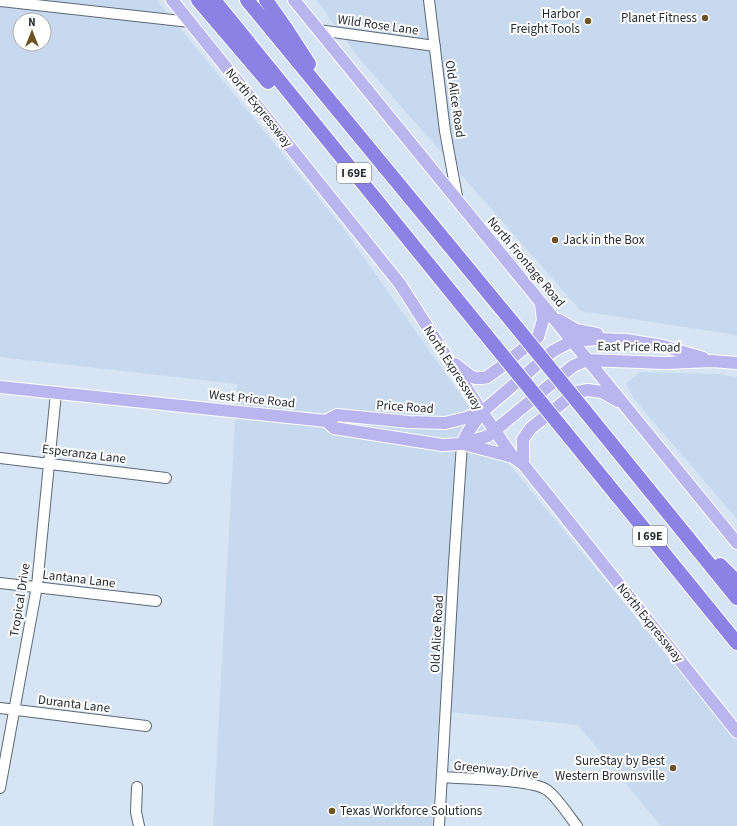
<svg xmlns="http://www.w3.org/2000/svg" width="737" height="826" font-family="'Source Sans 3',sans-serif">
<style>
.built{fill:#c6d9ee;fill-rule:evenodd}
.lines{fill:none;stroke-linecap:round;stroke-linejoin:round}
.minor-casing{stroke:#5c6875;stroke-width:12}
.major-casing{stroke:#fff;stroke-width:14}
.highway-casing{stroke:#fff;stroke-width:16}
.minor{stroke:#fff;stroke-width:10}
.major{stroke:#b9b5ef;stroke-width:12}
.highway{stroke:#8a83e5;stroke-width:14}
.highway-bridge-casing{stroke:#fff;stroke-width:16;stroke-linecap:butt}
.highway-bridge{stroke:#8a83e5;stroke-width:14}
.poi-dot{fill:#6e5425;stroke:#fff;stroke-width:1.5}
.labels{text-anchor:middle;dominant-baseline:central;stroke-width:4;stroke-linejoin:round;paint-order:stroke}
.shield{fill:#fff;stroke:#686c70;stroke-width:1}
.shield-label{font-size:12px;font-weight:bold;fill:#282d33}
.poi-label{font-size:13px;fill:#282d33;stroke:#fff;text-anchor:end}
.street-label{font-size:13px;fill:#282d33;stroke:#fff}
</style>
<rect width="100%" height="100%" fill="#d6e4f3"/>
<path class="built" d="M0,0H157L343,228L512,468L737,739V826H661L578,725L439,711L432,826H213L237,384L0,357ZM20,20H44V44H20Z
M316,0H737V335L581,311L363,63Z
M640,372L716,374L737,377V519L634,399L626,383Z"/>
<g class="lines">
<defs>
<path id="minor" d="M429,0L445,131L458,202
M0,1L190,22
M318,30L435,46
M0,458L166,478
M0,583L156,601
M0,708L146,726
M442,777C464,779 532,779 547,790C558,798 568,815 577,826
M137,787L136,812L139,826
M0,788L37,586L56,393
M439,826L454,563L462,444"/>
<path id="major" d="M172,0L400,284L482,412L513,457L523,464L737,732
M294,0L737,543
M559,320L576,330L597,334
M455,364L469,375L475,378H482L487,377L501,367L538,337L543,320L541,304
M0,387L326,421L334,428L442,445L462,444L488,436L573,366L587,360L665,363L712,361L737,363
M326,421L337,415L409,422L445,423L466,418L482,412
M462,444L468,432L482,412L553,351L572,341L597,339L626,340L663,346L703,358
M464,444L513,457
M523,464V439L531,428L576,392L588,390L602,392L618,401"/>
<path id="highway" d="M198,0L268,82
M214,0L495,346
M247,0C337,110 428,219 518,329
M266,0L287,30L309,64
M585,411L737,598
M562,428L737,643
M720,565L737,582"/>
</defs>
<use href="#minor" class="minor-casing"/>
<use href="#major" class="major-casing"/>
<use href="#highway" class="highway-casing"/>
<use href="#minor" class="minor"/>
<use href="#major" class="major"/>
<use href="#highway" class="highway"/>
<defs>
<path id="highway-bridge" d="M518,329L585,411
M495,346L562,428"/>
</defs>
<use href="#highway-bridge" class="highway-bridge-casing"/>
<use href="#highway-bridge" class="highway-bridge"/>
</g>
<g class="poi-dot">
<circle cx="705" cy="18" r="4"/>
<circle cx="588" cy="21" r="4"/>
<circle cx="555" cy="240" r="4"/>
<circle cx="673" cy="768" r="4"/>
<circle cx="332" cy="811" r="4"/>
</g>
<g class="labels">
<g class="shield">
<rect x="337" y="163" width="34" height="20" rx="3"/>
<rect x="633" y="526" width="34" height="20" rx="3"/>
</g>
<g class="shield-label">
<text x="354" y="173">I 69E</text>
<text x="650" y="536">I 69E</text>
</g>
<g class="poi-label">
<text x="580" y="14">Harbor<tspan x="580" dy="15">Freight Tools</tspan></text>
<text x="697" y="18">Planet Fitness</text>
<text x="563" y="240" text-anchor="start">Jack in the Box</text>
<text x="665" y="761">SureStay by Best<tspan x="665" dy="15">Western Brownsville</tspan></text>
<text x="340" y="811" text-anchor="start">Texas Workforce Solutions</text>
</g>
<g class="street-label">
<text transform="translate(378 25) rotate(8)">Wild Rose Lane</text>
<text transform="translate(455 99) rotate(82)">Old Alice Road</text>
<text transform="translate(259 108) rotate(51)">North Expressway</text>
<text transform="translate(526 262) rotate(50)">North Frontage Road</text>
<text transform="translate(639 347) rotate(1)">East Price Road</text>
<text transform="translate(453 368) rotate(57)">North Expressway</text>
<text transform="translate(252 399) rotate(6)">West Price Road</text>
<text transform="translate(405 407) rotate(4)">Price Road</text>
<text transform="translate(84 454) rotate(7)">Esperanza Lane</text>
<text transform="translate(79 579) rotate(7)">Lantana Lane</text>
<text transform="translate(20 600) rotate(-81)">Tropical Drive</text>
<text transform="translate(650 623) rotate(51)">North Expressway</text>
<text transform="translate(437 634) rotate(-87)">Old Alice Road</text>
<text transform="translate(74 704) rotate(7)">Duranta Lane</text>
<text transform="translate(496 770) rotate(6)">Greenway Drive</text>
</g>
</g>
<g transform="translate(32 32)"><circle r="19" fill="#ffffff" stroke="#a9abad"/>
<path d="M0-3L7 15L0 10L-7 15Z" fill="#6e5425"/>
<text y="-6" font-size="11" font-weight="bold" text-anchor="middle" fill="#282d33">N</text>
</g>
</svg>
